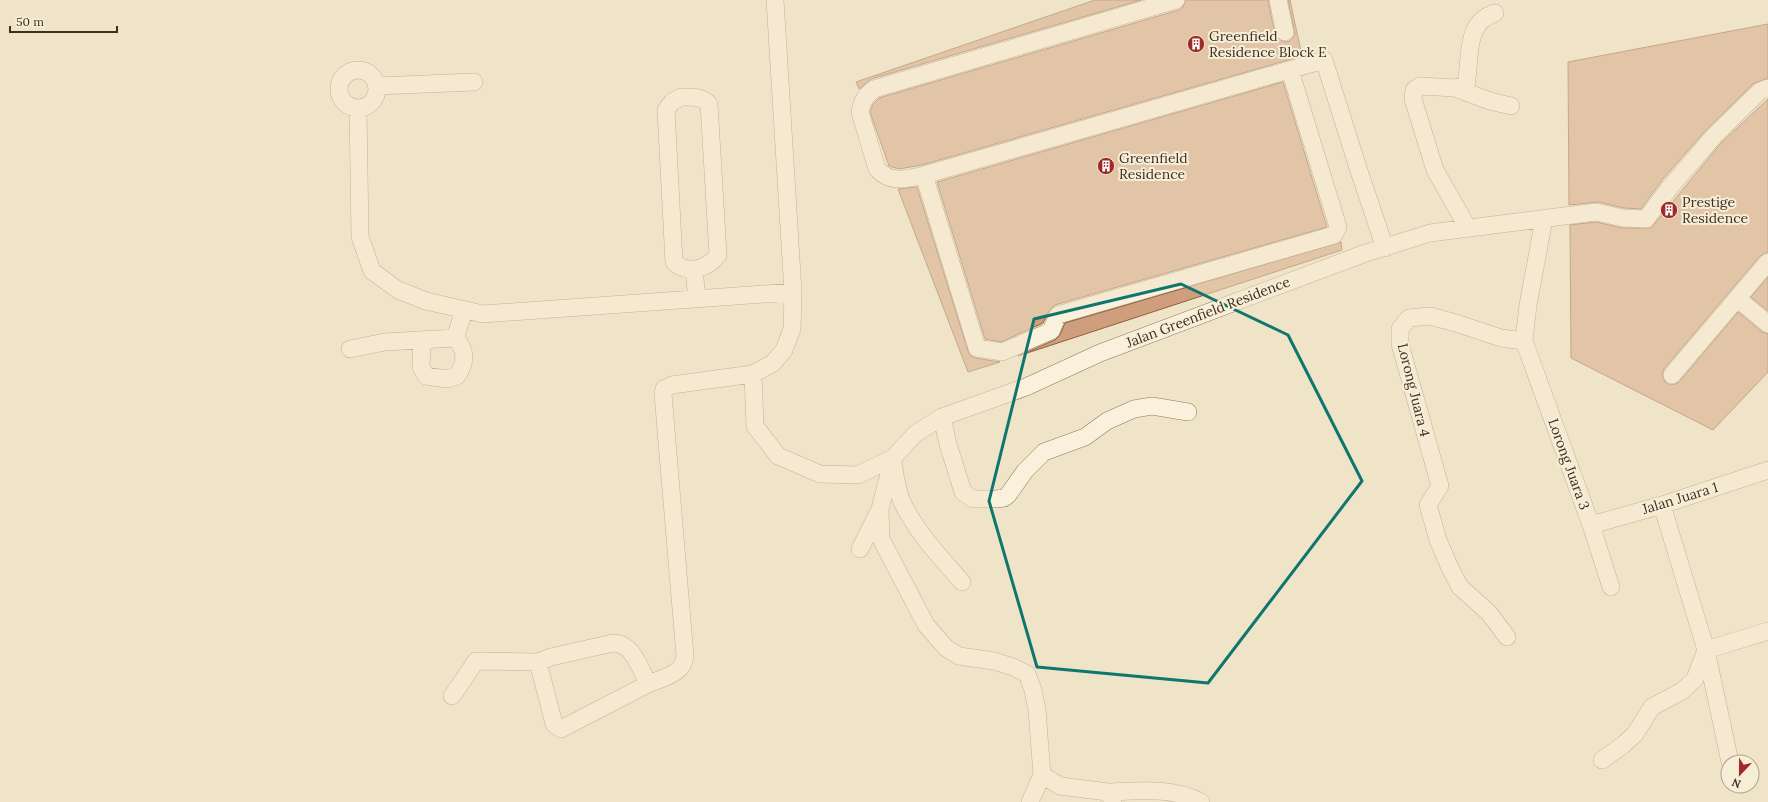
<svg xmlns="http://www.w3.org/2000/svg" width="1768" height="802" font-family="Lora,serif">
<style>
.building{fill:#cf9f7d;stroke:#8d5f41}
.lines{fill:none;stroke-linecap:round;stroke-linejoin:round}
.minor-casing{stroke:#8d765c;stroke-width:18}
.minor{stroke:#faf1dc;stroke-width:17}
.marked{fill:none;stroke:#0f766e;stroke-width:3;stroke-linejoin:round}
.labels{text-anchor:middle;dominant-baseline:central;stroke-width:4;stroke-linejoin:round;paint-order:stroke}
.poi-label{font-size:14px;fill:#3d2e20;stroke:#f7eed8;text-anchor:start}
.street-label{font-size:14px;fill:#3d2e20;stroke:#f7eed8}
</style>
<rect width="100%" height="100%" fill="#f0e4c8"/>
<path class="building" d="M1095,0H1141L871,79L859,89L856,82Z
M1186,0H1268L1275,35L1282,41L1287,42L1291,40L1295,35L1288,0H1290L1302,56L922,165L899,169L889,166L870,112L873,104L879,98L1179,10L1183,7Z
M1768,24V78L1753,84L1707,129L1663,179L1641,209L1624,208L1598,202L1569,205L1568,62Z
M1283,82L1327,227L1055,305L1049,311L1043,323L1001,342L985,339L937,182Z
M1768,99V252L1760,256L1664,369L1662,374L1665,382L1670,385L1675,384L1679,382L1738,312L1762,332L1768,334V372L1713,430L1571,358L1570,225L1596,222L1622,228H1651L1721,143Z
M917,187L968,351L971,356L975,358L1000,362L968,372L898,189Z
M1341,242L1342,250L1018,356L1055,340L1060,335L1065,323Z
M1768,277V311L1751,297Z"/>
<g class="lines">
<defs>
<path id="minor" d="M1278,0L1285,32
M339 89a19 19 0 1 1 38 0a19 19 0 1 1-38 0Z
M1290,70L1338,227L1334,235L1058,315L1051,331L1002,352L977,348L924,175L1324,60L1358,168L1385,248
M377,86L474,82
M1455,88L1490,101L1511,106
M681,97C692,97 701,96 709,104L718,255C707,269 688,275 674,262L666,110L672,102Z
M358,108L360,237L372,271L398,290L426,301L483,314L793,292
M924,175C906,179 891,184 877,169L860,112C862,101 865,96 874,89L1176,0
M1544,219L1528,305L1524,341L1591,525L1611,587
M1468,228L1435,170L1413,99L1414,90L1420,86L1455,88L1466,85C1471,60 1464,22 1495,13
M694,269L697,299
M1738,299L1768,324
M455,338L464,311
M350,349L385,342L455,338C467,350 466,363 457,376L447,379L426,376L421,367L422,341
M753,374L755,426L778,456L820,474L858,475L893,458L915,434L942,417L1026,387L1100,353L1363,254L1430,233L1517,222L1596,212L1623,218L1646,219L1671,186L1714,136L1760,91L1768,88
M1672,375L1768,262
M942,417L948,444L963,492L973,499H996L1004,498L1008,495L1025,471L1044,452L1085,437L1107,421L1134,409L1152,406L1188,412
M893,458L880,509L881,539L926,625L946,648L959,656L994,661L1013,667L1027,674L1033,690L1037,710L1042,775L1030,802
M893,462C895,476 897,491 903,504C918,534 941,558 962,582
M1662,505L1706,650L1730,762
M1591,525L1662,505L1768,470
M860,549L880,509
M1507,637L1489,613L1460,587L1450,568L1438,540L1428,505L1440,486L1400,344V329L1409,318L1430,316L1456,323L1501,338L1524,341
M613,643C633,643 640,668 648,684L561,729L554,724L538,662L551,657Z
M648,684C662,678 684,674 685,656L663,394L664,389L672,385L753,374L773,363L784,350L792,329L793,292L775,0
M452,696L476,661L538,662
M1602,760L1623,745L1635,734L1652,707L1682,691L1695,679L1706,650L1768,631
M1042,775L1060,786L1108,792L1113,801
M1108,792C1138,791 1174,787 1201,802"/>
</defs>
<use href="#minor" class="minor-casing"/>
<use href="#minor" class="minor"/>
</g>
<path d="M0 0H1768V802H0ZM1181,284L1288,335L1362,481L1208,683L1037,667L989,501L1034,319Z" fill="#f0e4c8" fill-opacity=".55" fill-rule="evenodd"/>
<path class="marked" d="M1181,284L1288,335L1362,481L1208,683L1037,667L989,501L1034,319Z"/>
<defs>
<symbol id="building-disc" viewBox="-11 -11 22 22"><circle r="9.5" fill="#9e2a2b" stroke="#f7eed8"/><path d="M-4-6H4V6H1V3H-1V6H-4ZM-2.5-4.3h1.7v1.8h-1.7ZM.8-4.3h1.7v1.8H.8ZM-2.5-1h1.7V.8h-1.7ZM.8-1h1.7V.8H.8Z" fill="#fff"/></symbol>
</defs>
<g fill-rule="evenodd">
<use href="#building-disc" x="1186" y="34" width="20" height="20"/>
<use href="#building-disc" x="1096" y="156" width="20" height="20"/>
<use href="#building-disc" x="1659" y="200" width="20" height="20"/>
</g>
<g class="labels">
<g class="poi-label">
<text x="1209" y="36">Greenfield<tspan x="1209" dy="16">Residence Block E</tspan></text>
<text x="1119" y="158">Greenfield<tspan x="1119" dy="16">Residence</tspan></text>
<text x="1682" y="202">Prestige<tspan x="1682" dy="16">Residence</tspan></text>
</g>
<g class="street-label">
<text transform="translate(1208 312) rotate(-21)">Jalan Greenfield Residence</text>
<text transform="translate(1414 390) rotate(76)">Lorong Juara 4</text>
<text transform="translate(1569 464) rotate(70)">Lorong Juara 3</text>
<text transform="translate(1680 498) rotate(-17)">Jalan Juara 1</text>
</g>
</g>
<g transform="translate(1740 774) rotate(202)"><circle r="19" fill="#f7eed8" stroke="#ada18e"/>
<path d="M0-3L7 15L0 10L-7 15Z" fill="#9e2a2b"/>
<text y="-6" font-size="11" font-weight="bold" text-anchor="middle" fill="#3d2e20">N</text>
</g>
<path d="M10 26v6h107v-6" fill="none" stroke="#3d2e20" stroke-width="2"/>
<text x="16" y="26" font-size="12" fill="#3d2e20" stroke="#f7eed8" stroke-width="3" paint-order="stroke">50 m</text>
</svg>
